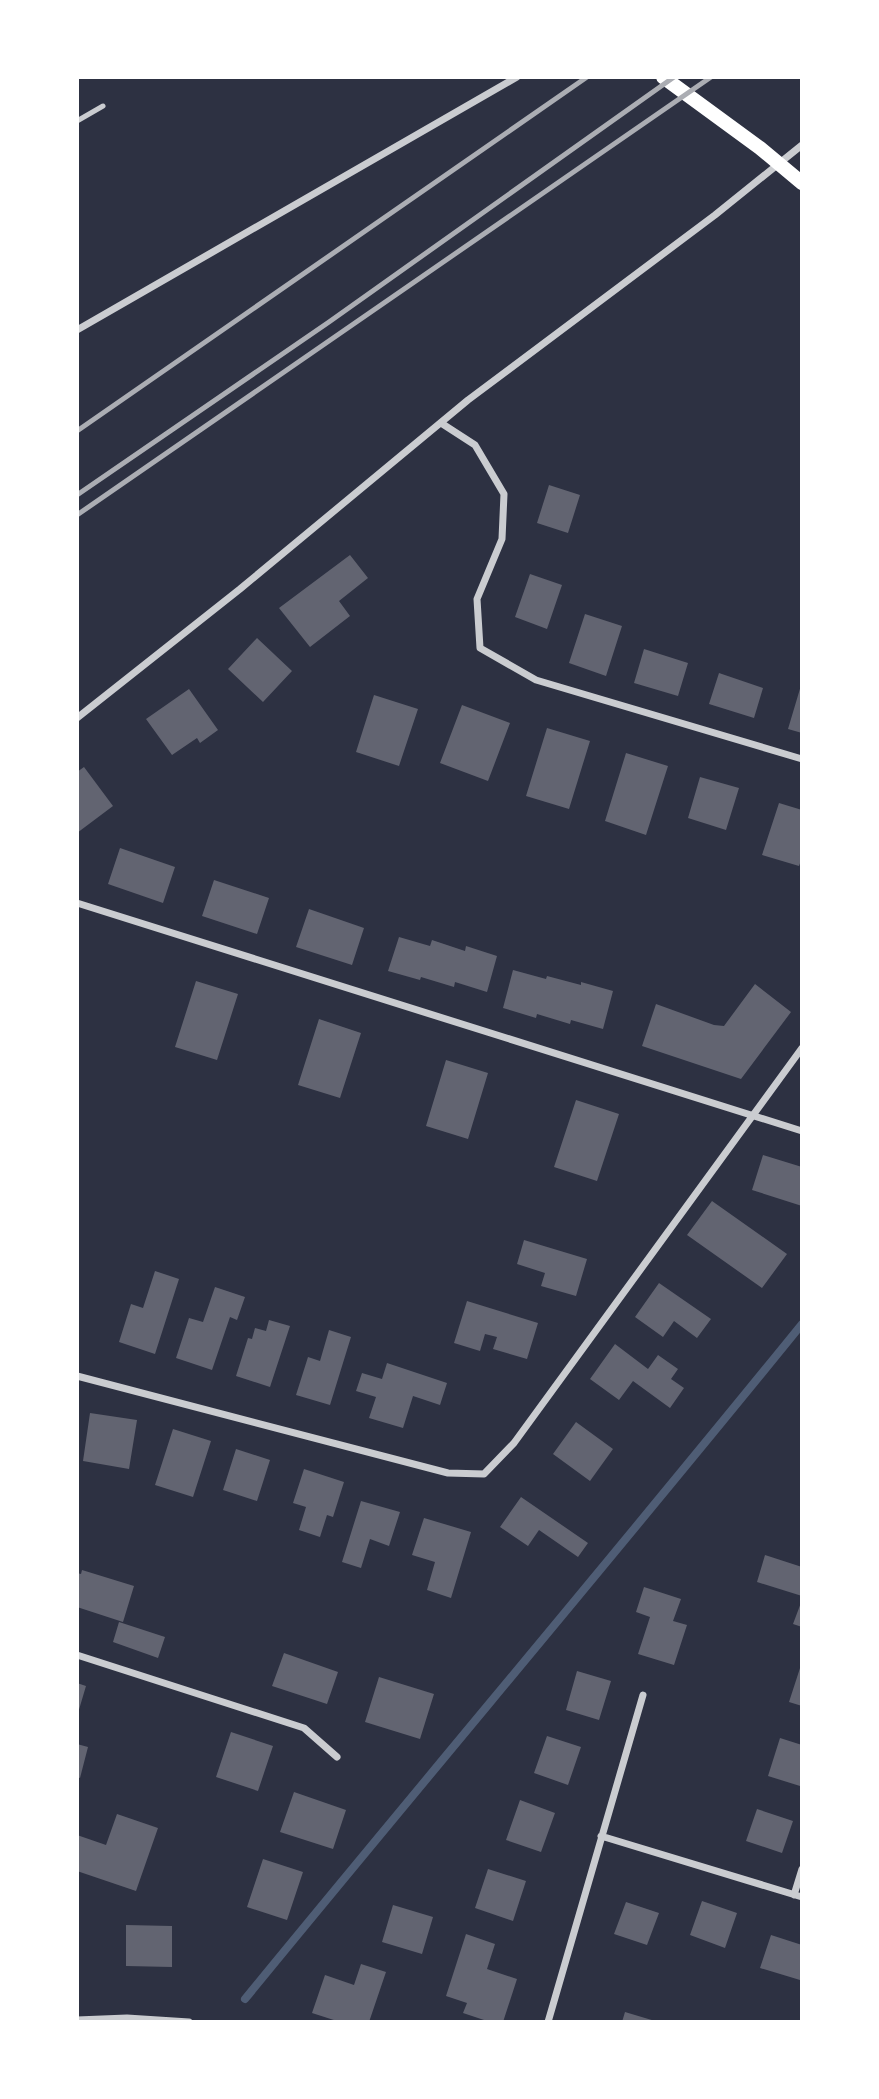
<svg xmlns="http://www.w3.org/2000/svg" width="879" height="2099" font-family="'Zilla Slab',serif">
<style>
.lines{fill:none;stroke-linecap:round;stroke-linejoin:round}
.stream{stroke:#4f5d75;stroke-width:8}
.building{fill:#626471}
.service{stroke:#caccd0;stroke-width:5}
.minor{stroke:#caccd0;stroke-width:7}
.secondary{stroke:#fff;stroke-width:14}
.rail{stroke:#abadb3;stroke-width:5}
</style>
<rect width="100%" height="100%" fill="#2d3142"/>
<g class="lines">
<path class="stream" d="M245,1999C430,1773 618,1551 802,1324"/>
</g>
<path class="building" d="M549,485L580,495L568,533L537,523Z
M350,555L368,578L339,601L350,616L310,647L279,608Z
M530,574L562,585L547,629L515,617Z
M585,614L622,626L606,676L569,663Z
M257,638L292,671L263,702L228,669Z
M644,649L688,663L678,696L634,683Z
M719,673L763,688L754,718L709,704Z
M802,682V733L788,729Z
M189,689L218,730L200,743L197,738L172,755L146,719Z
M374,695L418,709L399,766L356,752Z
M462,705L510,723L488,781L440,763Z
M547,728L590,741L569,809L526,796Z
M626,753L668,766L646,835L605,821Z
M84,767L113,806L77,833V772Z
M700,777L739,788L726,830L688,818Z
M779,803L802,810V858L799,866L762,855Z
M120,848L175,867L163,903L108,884Z
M214,880L269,898L257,934L202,916Z
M309,909L364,928L352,965L296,947Z
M399,937L430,946L432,940L465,951L466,946L497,956L487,992L455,982L454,987L421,977L420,980L388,971Z
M513,970L546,979L547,976L581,985V982L613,991L603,1029L571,1020L570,1024L537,1014L536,1018L503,1008Z
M196,981L238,994L217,1060L175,1047Z
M755,984L791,1012L741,1079L642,1046L656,1004L714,1025L724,1026Z
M319,1019L361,1033L340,1098L298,1085Z
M446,1060L488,1073L468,1139L426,1126Z
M576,1100L619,1114L597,1181L554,1167Z
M763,1155L802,1167V1206L752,1190Z
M712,1201L787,1254L762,1288L687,1235Z
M524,1240L587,1259L576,1296L541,1286L545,1273L517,1264Z
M155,1271L179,1279L155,1354L119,1342L131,1304L143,1308Z
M659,1283L711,1319L697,1338L674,1321L663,1337L635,1317Z
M215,1287L245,1297L237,1320L230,1317L212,1370L176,1358L189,1318L203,1322Z
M467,1301L538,1323L527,1359L493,1349L497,1337L485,1334L480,1351L454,1343Z
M269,1320L290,1326L270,1387L236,1376L248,1338L252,1339L255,1328L266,1331Z
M329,1330L351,1337L330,1405L296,1395L308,1357L320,1361Z
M615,1344L648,1369L658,1355L678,1369L671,1379L684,1388L670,1408L633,1381L619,1400L590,1379Z
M387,1363L447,1383L440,1405L413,1396L403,1428L369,1418L376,1397L356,1391L362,1373L382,1379Z
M90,1413L137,1420L129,1469L83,1461Z
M576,1422L613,1449L590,1481L553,1454Z
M173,1429L211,1441L193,1497L155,1485Z
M236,1449L270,1460L257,1501L223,1490Z
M304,1469L344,1482L333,1517L327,1515L320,1537L299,1530L306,1507L293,1503Z
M521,1497L588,1543L578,1557L539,1530L528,1546L500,1527Z
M361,1501L400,1512L389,1546L370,1539L361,1568L342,1562Z
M424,1518L471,1532L451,1598L427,1590L435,1562L412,1555Z
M765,1555L802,1567V1596L757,1582Z
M82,1570L134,1586L123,1622L77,1607V1573L81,1574Z
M644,1587L681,1599L673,1621L687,1625L674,1665L638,1654L650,1617L636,1612Z
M802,1600V1627L793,1624Z
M119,1622L165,1637L158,1658L113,1642Z
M284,1653L338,1672L327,1704L272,1686Z
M801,1665H802V1706L789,1702Z
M577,1671L611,1681L599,1720L566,1710Z
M379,1677L434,1694L420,1739L365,1722Z
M77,1683L86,1686L78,1713H77Z
M231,1732L273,1746L258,1791L216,1777Z
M547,1736L581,1747L568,1785L534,1773Z
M780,1738L802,1745V1779L800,1786L768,1776Z
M77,1744L88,1747L80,1778L77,1777Z
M294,1792L346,1810L333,1849L280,1832Z
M520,1800L555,1813L541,1852L506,1840Z
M757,1809L793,1821L782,1853L746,1841Z
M117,1814L158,1828L136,1891L77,1871V1835L106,1845Z
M263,1859L303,1872L287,1920L247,1907Z
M488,1869L526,1881L513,1921L475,1908Z
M702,1901L737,1913L725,1948L690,1935Z
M626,1902L659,1913L647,1945L614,1934Z
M393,1905L433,1917L422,1954L382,1942Z
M126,1925L172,1926V1967L126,1966Z
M466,1934L495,1944L487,1969L517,1979L503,2022H490L463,2013L467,2003L446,1996Z
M771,1935L802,1945L800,1980L760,1968Z
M361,1964L386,1972L369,2022H340L312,2013L325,1975L354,1985Z
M625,2012L655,2021V2022H622Z"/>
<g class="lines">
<path class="service" d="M77,121L103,106"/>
<path class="minor" d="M77,330L517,77
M441,423L475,445L504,494L502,539L477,599L480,648L536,680L802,759
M77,718L240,589L468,400L715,215L802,145
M77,903L802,1131
M77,1376L448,1473L484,1474L514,1443L802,1048
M77,1655L304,1728L337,1757
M601,1836L802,1897
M794,1895L802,1869
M77,2020L127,2018L189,2022
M548,2022L643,1695"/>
<path class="secondary" d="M663,77L760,148L802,183"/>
<path class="rail" d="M77,431L587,77
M77,495L329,322L674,77
M77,515L711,77"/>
</g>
<rect width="879" height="2099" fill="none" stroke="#ffffff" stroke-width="158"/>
</svg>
